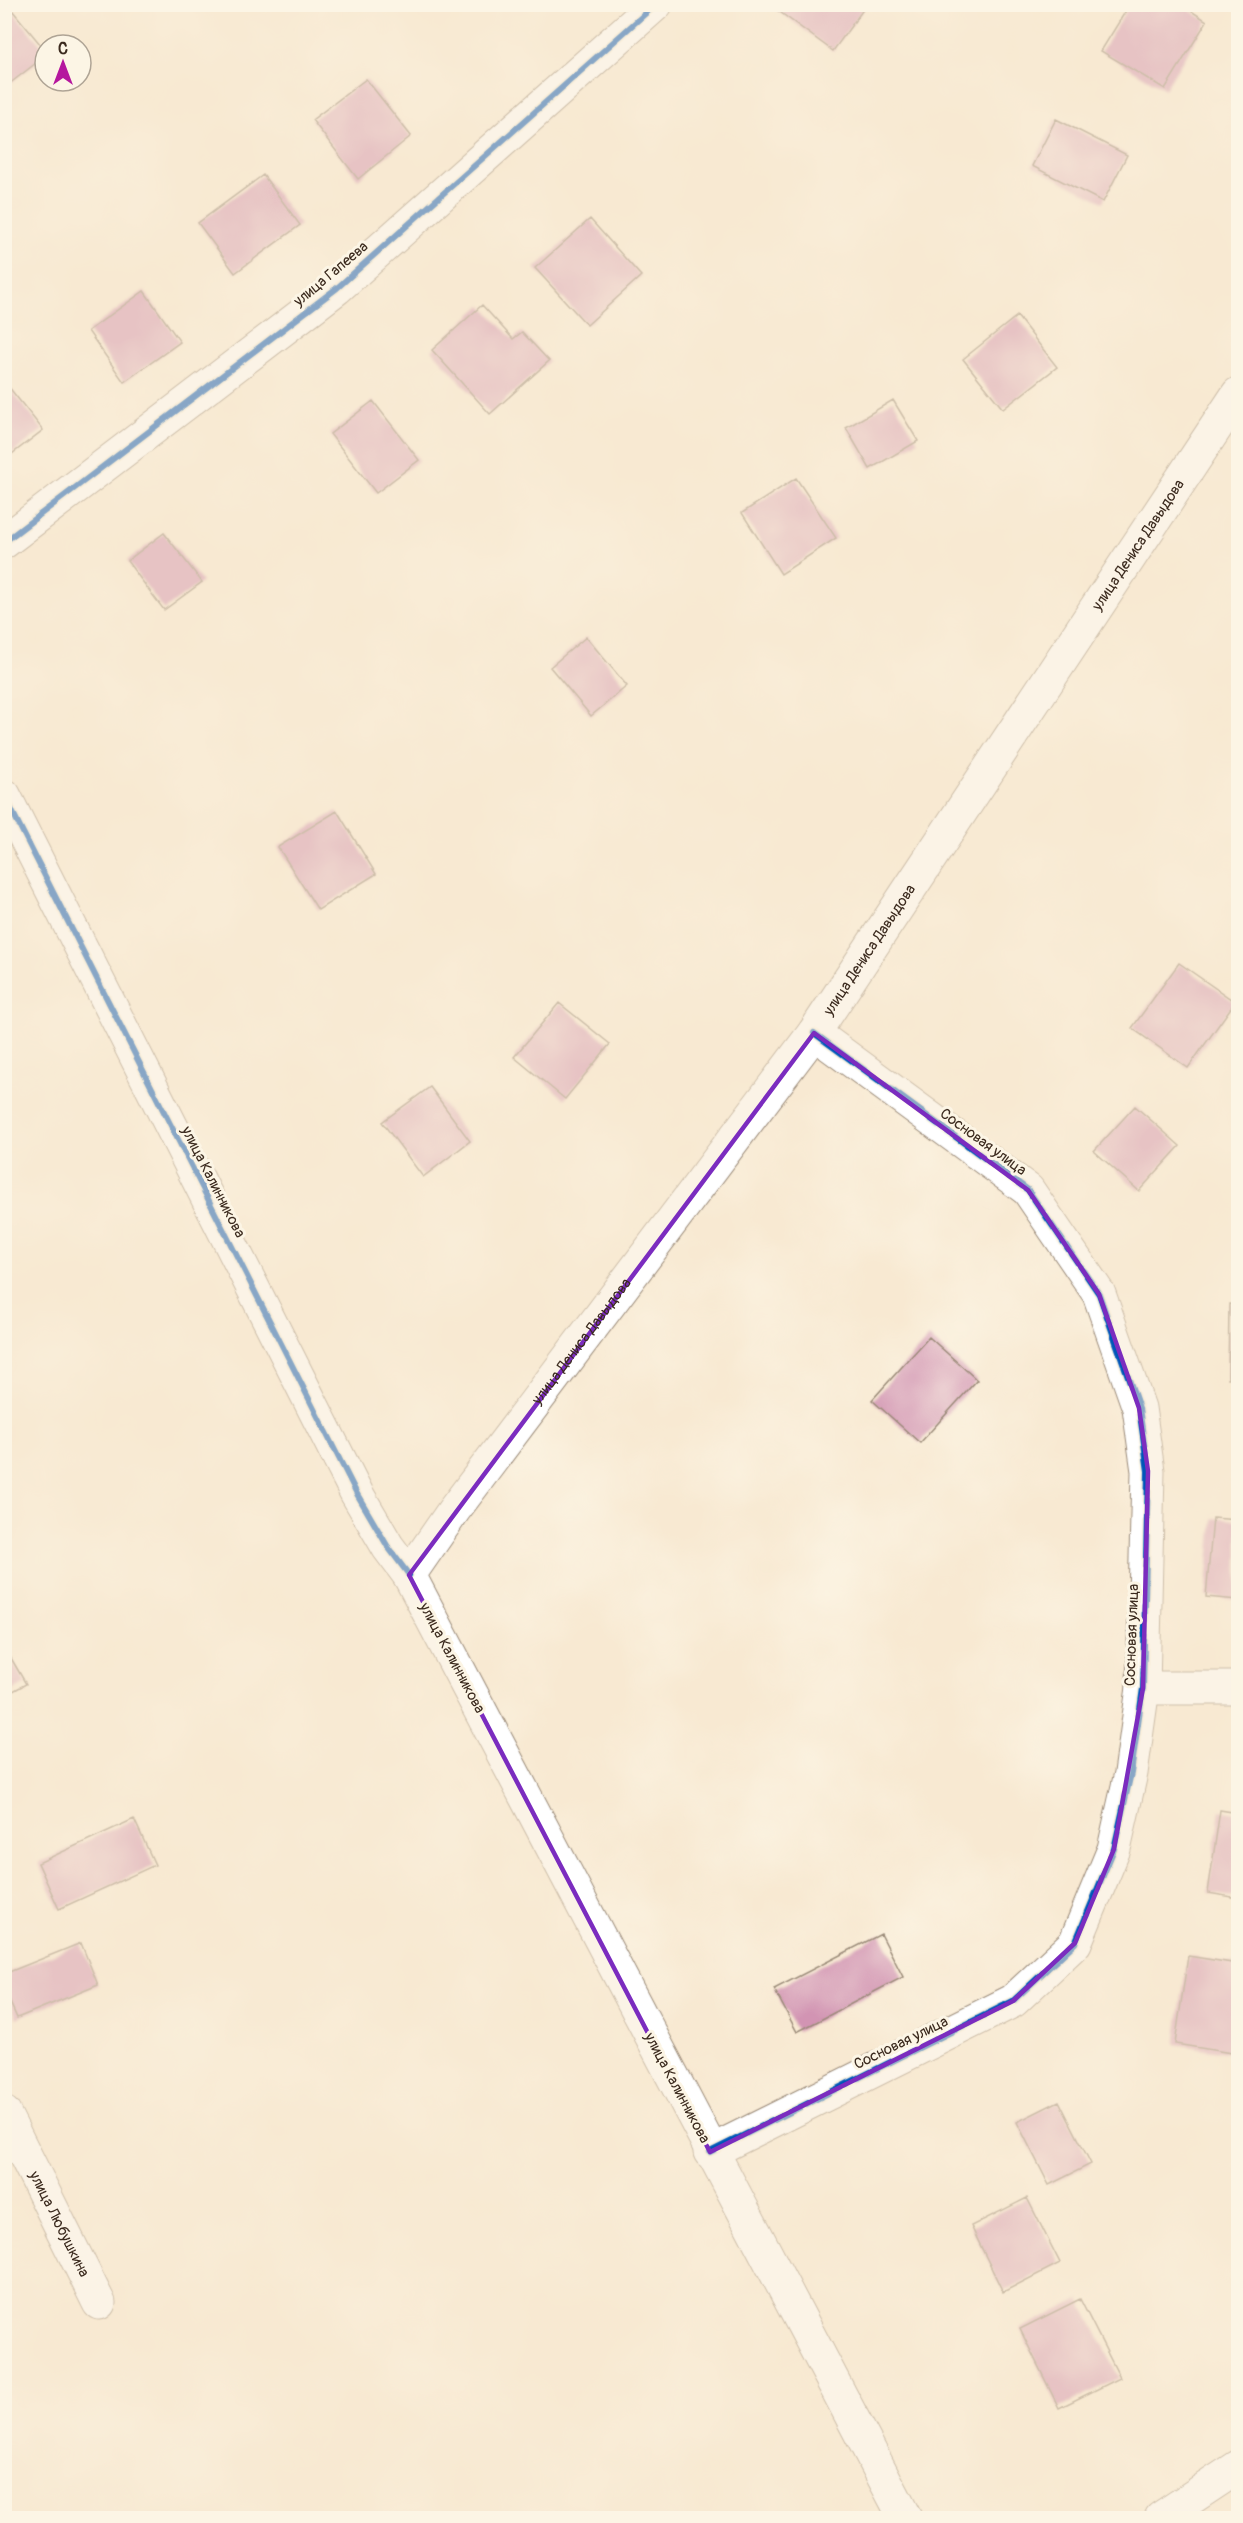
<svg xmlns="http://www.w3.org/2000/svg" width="1243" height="2523" font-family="Pangolin,sans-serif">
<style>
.building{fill:#d294b3}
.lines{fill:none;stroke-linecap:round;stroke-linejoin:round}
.minor-casing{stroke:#9a8a78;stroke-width:35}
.major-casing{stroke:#9a8a78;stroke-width:35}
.minor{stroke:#fff;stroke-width:33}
.major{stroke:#fff;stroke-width:33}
.cycleway-casing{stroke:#fcf5e5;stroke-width:10}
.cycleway{stroke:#0057b8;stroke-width:6}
.marked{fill:none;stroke:#7b2cbf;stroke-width:4.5;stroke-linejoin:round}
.labels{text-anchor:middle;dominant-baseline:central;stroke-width:6;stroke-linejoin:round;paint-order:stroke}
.street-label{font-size:15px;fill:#3b2a1e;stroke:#fcf5e5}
</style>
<rect width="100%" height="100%" fill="#fcf5e5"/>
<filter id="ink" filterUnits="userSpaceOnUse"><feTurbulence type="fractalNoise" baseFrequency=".0167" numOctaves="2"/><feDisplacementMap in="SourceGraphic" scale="12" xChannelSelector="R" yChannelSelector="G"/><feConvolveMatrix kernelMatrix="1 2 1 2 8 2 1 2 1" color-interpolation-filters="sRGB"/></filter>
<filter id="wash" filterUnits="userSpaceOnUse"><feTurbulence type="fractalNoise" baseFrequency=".008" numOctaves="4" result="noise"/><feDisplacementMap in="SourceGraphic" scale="24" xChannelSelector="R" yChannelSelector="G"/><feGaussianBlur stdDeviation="1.35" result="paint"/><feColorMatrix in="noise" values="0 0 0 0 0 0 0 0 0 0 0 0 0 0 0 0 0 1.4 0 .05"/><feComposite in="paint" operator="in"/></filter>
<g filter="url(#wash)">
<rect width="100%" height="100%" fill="#f8e9d2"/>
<g id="blocks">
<path class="building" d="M774,4H867L833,51L773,7Z
M1130,4H1180L1207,21L1165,89L1101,51Z
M12,10L45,50V56L4,88V17Z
M366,79L411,136L358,179L312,120Z
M1056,119L1127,155L1103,202L1032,166Z
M263,175L300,225L235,273L198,223Z
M590,219L641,276L587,325L535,268Z
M144,291L180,342L124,382L88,331Z
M482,305L513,339L522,332L549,361L490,414L432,350Z
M1017,316L1057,367L1003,409L963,359Z
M4,381L43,430L4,460Z
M893,400L918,441L870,469L846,428Z
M373,401L419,460L376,493L330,434Z
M796,478L836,538L781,574L742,513Z
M164,533L202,582L164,610L127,561Z
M586,637L627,686L591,716L550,667Z
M337,811L376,874L318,910L278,847Z
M1179,963L1235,1002L1188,1068L1132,1028Z
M559,1003L610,1044L565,1099L514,1057Z
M430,1087L470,1141L423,1177L382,1122Z
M1135,1106L1180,1146L1139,1191L1094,1151Z
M1229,1304L1238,1305V1379H1228Z
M929,1337L977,1380L920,1443L872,1400Z
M1213,1518L1238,1520V1600L1206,1597Z
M4,1646L26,1684L4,1696Z
M1220,1810L1238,1813V1898L1208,1893Z
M134,1819L155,1865L59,1909L38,1863Z
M881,1934L903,1977L797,2032L774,1989Z
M81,1943L98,1985L17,2018L4,1989V1974Z
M1188,1956L1238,1964V2054L1175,2044Z
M1059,2101L1091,2164L1049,2185L1017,2122Z
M1027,2198L1060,2263L1003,2292L971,2226Z
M1080,2299L1120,2378L1059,2408L1020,2329Z"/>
</g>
</g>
<g filter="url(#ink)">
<use href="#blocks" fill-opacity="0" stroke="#9a8a78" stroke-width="1.5"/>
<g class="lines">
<defs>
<g id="minor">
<path d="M4,542L337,288L656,4"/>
<path d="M4,795L357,1494L388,1547L409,1575"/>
<path d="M1143,1688H1238"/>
<path id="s1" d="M4,2113L99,2303"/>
<path d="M710,2152L1013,2001L1075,1943L1114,1849L1131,1773L1143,1688L1148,1471L1139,1408L1099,1294L1028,1190L814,1033"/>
<path d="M1161,2518L1238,2467"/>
</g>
<g id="major">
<path id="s2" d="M905,2518L409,1575L454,1510L814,1033L1238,394"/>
</g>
</defs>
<use href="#minor" class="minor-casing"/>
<use href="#major" class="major-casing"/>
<use href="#minor" class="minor"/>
<use href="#major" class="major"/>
<defs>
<path id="cycleway" d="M4,542L337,288L656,4
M4,795L357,1494L388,1547L409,1575
M710,2152L1013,2001L1075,1943L1114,1849L1131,1773L1143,1688L1148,1471L1139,1408L1099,1294L1028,1190L814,1033"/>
</defs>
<use href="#cycleway" class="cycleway-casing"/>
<use href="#cycleway" class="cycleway"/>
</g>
</g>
<path d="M0 0H1243V2523H0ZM814,1033L1028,1190L1099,1294L1139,1408L1148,1471L1143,1688L1114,1849L1075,1943L1013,2001L710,2152L409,1575Z" fill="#f8e9d2" fill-opacity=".55" fill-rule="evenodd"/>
<path class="marked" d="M814,1033L1028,1190L1099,1294L1139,1408L1148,1471L1143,1688L1114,1849L1075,1943L1013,2001L710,2152L409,1575Z"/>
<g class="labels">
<g class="street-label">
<text transform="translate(331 274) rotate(-40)">улица Гапеева</text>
<text stroke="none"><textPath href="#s2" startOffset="2328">улица Дениса Давыдова</textPath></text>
<text stroke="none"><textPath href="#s2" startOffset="1842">улица Дениса Давыдова</textPath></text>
<text transform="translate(983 1142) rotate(36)">Сосновая улица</text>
<text transform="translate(213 1182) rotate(63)">улица Калинникова</text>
<text stroke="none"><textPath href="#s2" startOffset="1356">улица Дениса Давыдова</textPath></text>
<text transform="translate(1132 1635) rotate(-88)">Сосновая улица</text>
<text transform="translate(452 1658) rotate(62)">улица Калинникова</text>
<text transform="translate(901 2043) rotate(-26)">Сосновая улица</text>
<text transform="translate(677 2088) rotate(62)">улица Калинникова</text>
<text stroke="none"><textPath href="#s1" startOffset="124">улица Любушкина</textPath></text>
</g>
</g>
<rect width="1243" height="2523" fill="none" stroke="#fcf5e5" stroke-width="24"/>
<g transform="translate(63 63)"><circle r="28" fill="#fcf5e5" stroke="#afa495" stroke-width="1.5"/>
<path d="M0-4.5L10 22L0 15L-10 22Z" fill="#b5179e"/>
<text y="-9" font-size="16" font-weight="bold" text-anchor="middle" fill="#3b2a1e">С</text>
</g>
</svg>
